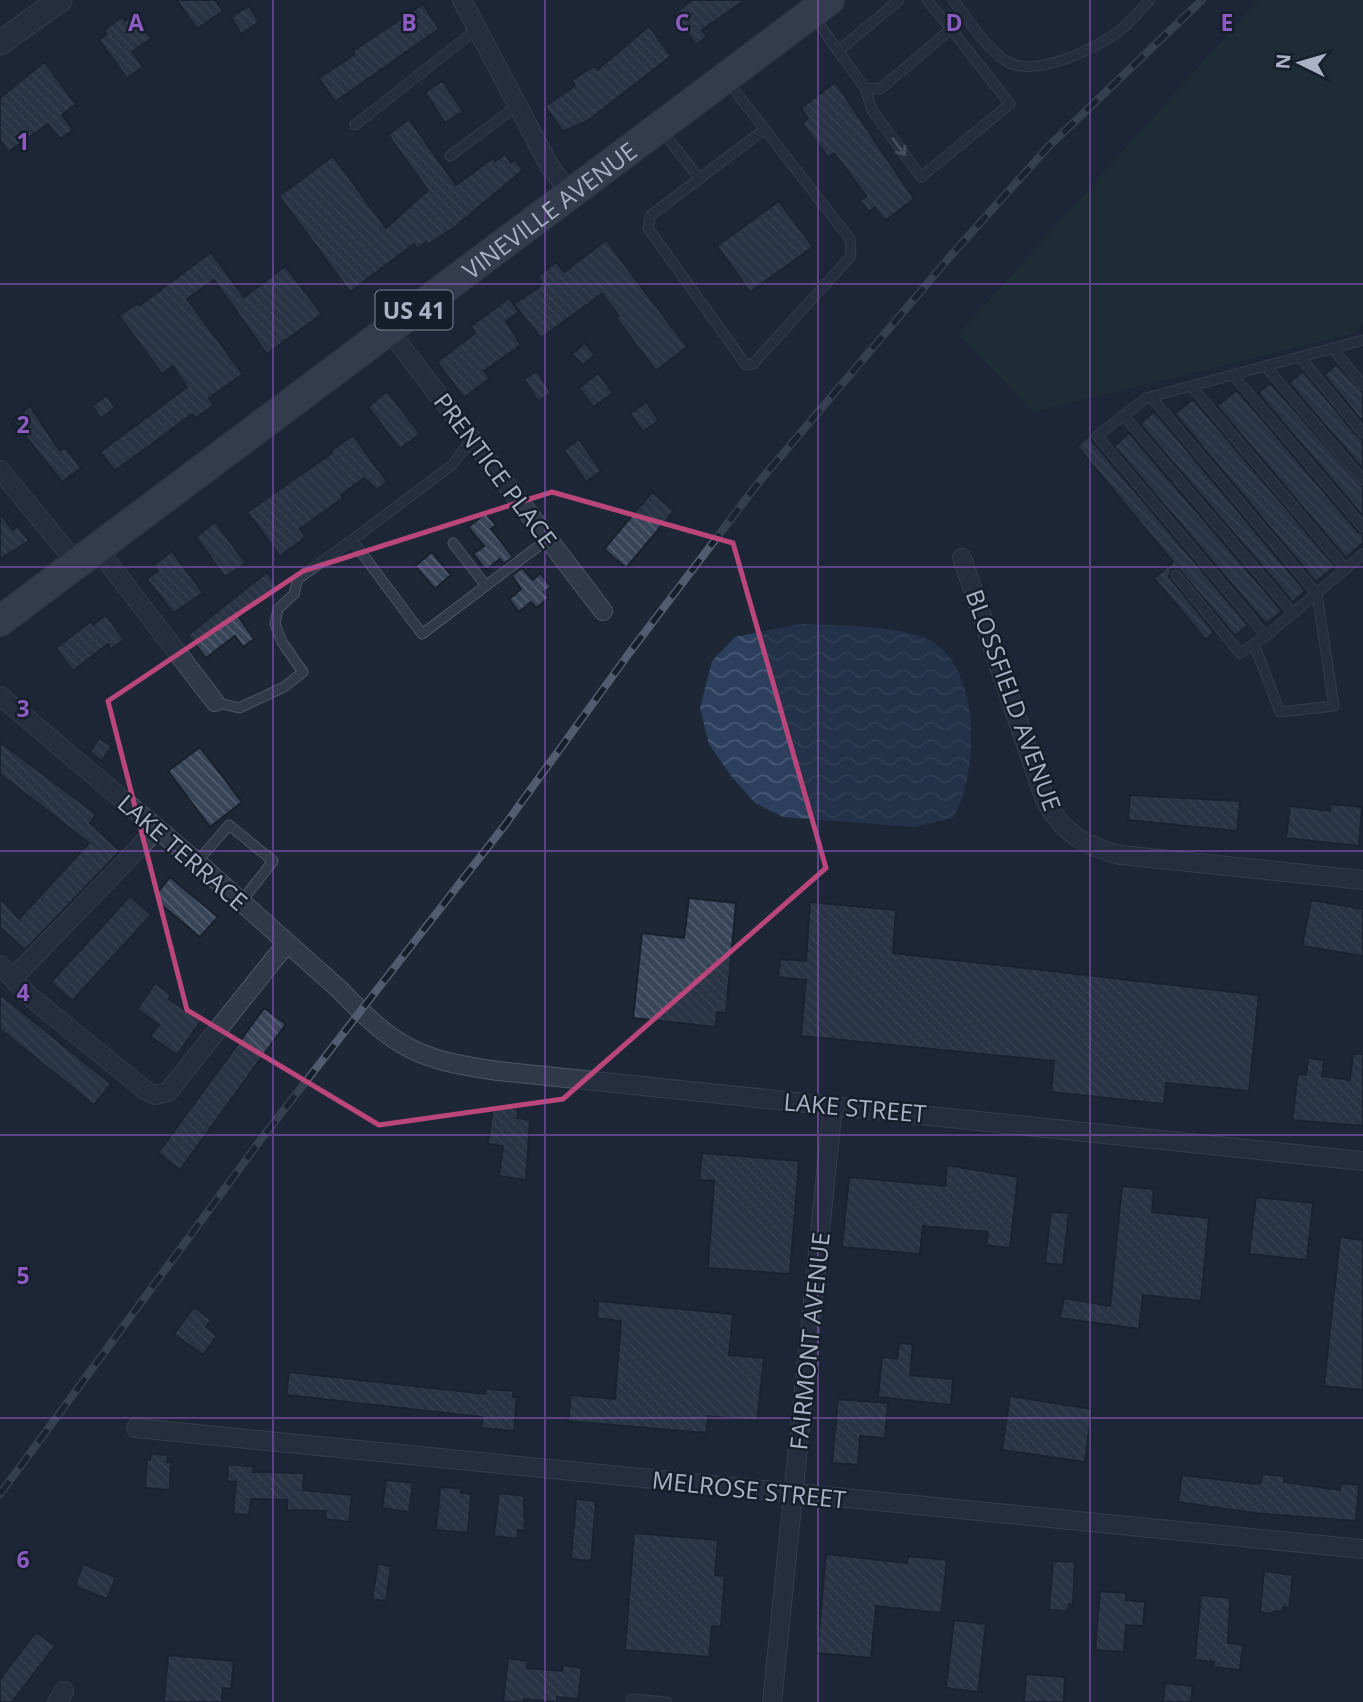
<svg xmlns="http://www.w3.org/2000/svg" width="1363" height="1702" font-family="'Open Sans',sans-serif">
<style>
.green{fill:#1f3437}
.water{fill:url(#water-waves)}
.building{fill:url(#building-back-hatch);stroke:#18202d;stroke-width:2}
.lines{fill:none;stroke-linecap:round;stroke-linejoin:round}
.service-casing{stroke:#4d5665;stroke-width:11}
.minor-casing{stroke:#4d5665;stroke-width:20}
.tertiary-casing{stroke:#4d5665;stroke-width:25}
.primary-casing{stroke:#394250;stroke-width:32}
.service{stroke:#303947;stroke-width:9}
.minor{stroke:#303947;stroke-width:18}
.tertiary{stroke:#303947;stroke-width:23}
.primary{stroke:#4e5867;stroke-width:30}
.rail-casing{stroke:#515d6f;stroke-width:8}
.rail{stroke:#161e2b;stroke-width:5;stroke-dasharray:16;stroke-linecap:butt}
.oneway{stroke:#737c8c}
.marked{fill:none;stroke:#ba467b;stroke-width:5;stroke-linejoin:round}
.grid{fill:none;stroke:#8b5bc1;stroke-width:2;stroke-opacity:0.55}
.labels{text-anchor:middle;dominant-baseline:central;stroke-width:5;stroke-linejoin:round;paint-order:stroke}
.shield{fill:#161e2b;stroke:#7d8697;stroke-width:2}
.shield-label{font-size:23px;font-weight:bold;fill:#a9b3c5}
.street-label{font-size:24px;fill:#a9b3c5;stroke:#161e2b}
.grid-label{font-size:23px;text-anchor:middle;font-weight:bold;fill:#8b5bc1;stroke:#161e2b;stroke-width:5;stroke-linejoin:round;paint-order:stroke}
</style>
<defs>
<pattern id="water-waves" width="16" height="10" patternUnits="userSpaceOnUse" patternTransform="scale(1.75)"><rect width="16" height="10" fill="#2c405e"/><path d="M0 5q4-4 8 0t8 0" fill="none" stroke="#485974"/></pattern>
<pattern id="building-back-hatch" width="6" height="6" patternUnits="userSpaceOnUse" patternTransform="scale(1.75)"><rect width="6" height="6" fill="#384558"/><path d="M-1 5l2 2M0 0l6 6M5-1l2 2" fill="none" stroke="#525d6e"/></pattern>
</defs>
<rect width="100%" height="100%" fill="#1d2736"/>
<path class="green" d="M1259,0H1363V324L1351,334L1033,412L959,334Z"/>
<path class="water" d="M798,624C831,625 910,625 935,643C982,677 978,774 953,818L914,827L783,817L755,803L731,776L709,744L700,708L712,661L735,637Z"/>
<path class="building" d="M177,0H215L223,11L197,29Z
M692,0H745L702,30L707,37L696,45L674,14Z
M423,4L439,29L335,102L319,78L355,54L353,51Z
M249,6L259,22L241,34L231,17Z
M131,16L152,38L132,52L143,67L127,78L99,40L107,34L104,30L122,17L125,21Z
M649,26L671,56L589,120L563,132L545,106L575,86L572,80L594,66L597,70Z
M44,62L76,104L62,115L73,130L60,139L48,124L8,152L0,140V98Z
M442,81L463,111L445,123L425,92Z
M835,82L914,199L885,221L875,207L869,212L860,200L866,196L834,153L828,157L802,123L808,118L801,108Z
M409,119L456,185L493,158L495,161L505,154L511,163L515,159L523,170L455,227L427,245L426,242L417,249L414,244L350,292L279,196L333,156L386,228L428,190L388,135Z
M779,201L813,247L750,292L717,246Z
M606,240L687,347L656,371L616,318L619,316L602,294L541,338L514,304L539,287L542,282L538,276L556,262L564,272Z
M211,252L244,297L285,266L322,314L267,354L214,280L187,299L243,374L209,398L214,405L196,418L192,414L115,471L100,452L187,387L173,366L162,374L119,316L137,303L139,306Z
M509,298L519,312L506,321L521,345L484,371L490,378L464,398L437,362L475,333L471,326Z
M585,343L595,355L583,365L572,354Z
M1336,364L1363,392V422L1324,375Z
M537,371L551,393L538,401L524,379Z
M1303,371L1358,437L1363,440V469L1289,383Z
M598,373L613,393L594,407L579,388Z
M1270,383L1363,487V516L1258,393Z
M1237,390L1358,532L1363,534V543L1346,558L1217,406Z
M387,391L420,434L400,449L368,407Z
M107,395L115,408L101,418L92,406Z
M1193,399L1335,566L1316,582L1175,414Z
M646,402L659,420L643,432L630,414Z
M30,406L60,451L65,447L81,468L62,482L13,420Z
M1154,411L1305,591L1293,602L1140,424Z
M1129,433L1282,611L1266,624L1114,446Z
M353,435L387,482L377,490L364,478L341,495L343,498L300,529L306,537L280,556L247,512L332,453L331,451Z
M1090,435L1092,441L1248,625L1235,636L1179,569L1171,570L1169,577L1214,632L1206,640L1154,578L1173,562L1077,446Z
M579,439L601,471L586,482L564,450Z
M652,492L674,511L626,568L604,549Z
M0,513L13,530L18,526L29,541L0,559Z
M486,513L496,525L491,529L513,557L504,564L500,559L486,570L473,554L484,546L468,527Z
M215,522L246,563L225,577L196,537Z
M172,551L203,593L173,613L147,579L158,571L154,565Z
M432,552L451,575L435,589L415,566Z
M522,568L533,580L540,573L551,587L544,592L549,598L536,608L531,602L519,612L509,599L521,589L512,575Z
M267,572L279,588L239,617L254,639L243,647L235,636L206,658L188,635Z
M106,615L124,640L111,649L108,644L73,671L56,648L91,621L93,625Z
M99,738L112,746L102,761L90,752Z
M0,742L96,814L90,823L120,851L25,950L0,927V898L19,919L89,843L0,774Z
M200,747L242,802L210,827L168,771Z
M1130,795L1240,801L1237,831L1128,820Z
M1331,804L1362,807L1359,846L1286,838L1290,806L1330,811Z
M170,877L218,917L200,937L153,898Z
M130,896L151,915L72,1001L51,982Z
M689,898L736,903L726,1013L717,1012L716,1027L633,1018L642,933L684,938Z
M1311,900L1363,909V956L1302,946Z
M810,902L896,910L893,953L1259,995L1249,1091L1166,1083L1164,1104L1051,1092L1054,1061L801,1036L806,980L778,977L780,959L806,961Z
M155,983L170,994L169,999L201,1021L177,1055L150,1036L159,1025L137,1009Z
M0,994L111,1084L94,1105L0,1029Z
M264,1008L286,1024L180,1170L158,1153Z
M1353,1054H1363V1126L1292,1120L1298,1074L1306,1075L1308,1058L1324,1060L1322,1076L1350,1080Z
M493,1106L518,1109L517,1118L530,1120L526,1180L499,1176L503,1146L488,1144Z
M702,1153L799,1161L790,1274L708,1268L714,1181L699,1180Z
M947,1165L1018,1177L1010,1248L986,1245L988,1232L923,1226L920,1254L842,1247L849,1177L945,1186Z
M1122,1186L1154,1189L1152,1212L1209,1218L1201,1301L1143,1295L1139,1329L1060,1318L1064,1298L1110,1306Z
M1256,1197L1313,1203L1307,1260L1249,1254Z
M1051,1212L1069,1213L1063,1265L1045,1263Z
M1340,1237L1363,1240V1390L1324,1386Z
M598,1301L733,1314L729,1355L764,1358L757,1421L708,1416L706,1433L568,1421L571,1395L615,1399L621,1321L597,1318Z
M194,1307L211,1320L206,1327L217,1336L203,1355L174,1334Z
M899,1343L913,1344L910,1375L953,1379L951,1405L878,1397L882,1357L897,1359Z
M289,1372L485,1394L486,1389L513,1391V1397H517L514,1431L481,1428L483,1417L286,1395Z
M1010,1396L1092,1409L1085,1462L1002,1450Z
M838,1399L888,1403L885,1438L860,1436L858,1465L832,1463Z
M151,1454L168,1455L167,1462H171L170,1490L145,1488L147,1460H150Z
M228,1464L254,1467L253,1472L304,1473L303,1490L352,1495L349,1522L325,1519L326,1511L287,1510V1500L251,1499L249,1515L233,1514L236,1482L227,1481Z
M1262,1474L1284,1476V1482L1340,1490L1341,1483L1359,1485L1356,1521L1254,1513L1178,1502L1182,1475L1256,1484L1261,1483Z
M386,1480L413,1483L409,1512L382,1508Z
M440,1487L461,1488V1493L471,1494L468,1533L436,1530Z
M499,1493L524,1496L525,1531L518,1530L517,1539L494,1536Z
M576,1499L596,1501L591,1561L571,1559Z
M634,1533L718,1540L715,1575L725,1576L723,1598L721,1627L712,1626L709,1657L625,1650Z
M826,1554L907,1563L908,1556L947,1560L941,1613L876,1606L871,1658L817,1653Z
M1053,1561L1075,1562L1073,1605L1069,1604L1068,1611L1049,1610Z
M83,1564L116,1577L107,1599L75,1586Z
M378,1564L391,1566L386,1601L372,1599Z
M1264,1571L1293,1575L1289,1608L1283,1607L1282,1612L1274,1611L1273,1614L1260,1612Z
M1100,1591L1126,1593V1600L1145,1602L1143,1626L1126,1625L1124,1652L1095,1650Z
M1201,1595L1230,1598L1228,1643L1243,1645L1240,1670L1213,1667L1214,1662L1195,1660Z
M954,1620L986,1624L978,1692L946,1688Z
M36,1632L55,1646L12,1702H0V1679Z
M168,1655L234,1661L231,1689L223,1688L222,1702H164Z
M508,1658L528,1661L527,1668L562,1671L563,1665L582,1668L578,1699L557,1697V1702L524,1699L523,1702H503Z
M1026,1674L1065,1677L1064,1702H1024Z
M1165,1683L1193,1686L1191,1702H1163Z"/>
<g class="lines">
<defs>
<path id="service" d="M899,0L838,51L865,88L880,89L951,29L927,0
M953,0C969,20 984,46 1006,61C1034,79 1100,48 1124,27C1133,19 1141,9 1150,0
M815,18L838,51
M728,82L850,239L851,256L753,364L746,365L648,228L650,216L765,129
M865,88L872,110L921,177L1010,104L951,29
M355,125L477,29
M662,131L700,179
M450,156L517,106
M1363,340L1146,398L1097,436L1266,636L1363,554
M1332,348L1363,385
M1300,357L1363,433
M1265,366L1363,480
M1233,375L1363,527
M1191,386L1346,569
M1151,397L1317,594L1334,706L1280,712L1254,644
M1124,416L1293,613
M472,439L452,465L352,540L422,634L548,539
M453,543L486,586
M1176,575L1240,653L1266,636
M215,702L239,708L284,687L303,672L282,642L275,624L278,609L294,594L298,579L352,540
M197,862L229,825L273,861L241,902
M631,1702L632,1699L667,1702"/>
<path id="minor" d="M462,0L550,167L570,192
M388,329L603,611
M0,470L77,564
M98,549L215,702
M962,558L1045,800C1062,833 1086,847 1121,855L1363,880
M0,696L199,864L340,990C396,1049 419,1060 498,1071L1363,1161
M0,965L28,995L145,1090L155,1095L168,1092L287,943
M14,977L157,829
M136,1428L1363,1549
M57,1702L64,1691
M772,1702L833,1105"/>
<path id="tertiary" d="M0,43L60,0"/>
<g id="primary">
<path id="s1" d="M0,621L829,0"/>
</g>
</defs>
<use href="#service" class="service-casing"/>
<use href="#minor" class="minor-casing"/>
<use href="#tertiary" class="tertiary-casing"/>
<use href="#primary" class="primary-casing"/>
<use href="#service" class="service"/>
<use href="#minor" class="minor"/>
<use href="#tertiary" class="tertiary"/>
<use href="#primary" class="primary"/>
<defs>
<path id="rail" d="M0,1494L262,1138L505,825L630,652L759,482L954,252L1049,146L1202,0"/>
</defs>
<use href="#rail" class="rail-casing"/>
<use href="#rail" class="rail"/>
</g>
<defs><path id="oneway-shaft" d="M-6 0H5M1.5-3L5.5 0L1.5 3" fill="none" stroke-width="1.6" stroke-linecap="round" stroke-linejoin="round" transform="scale(1.75)"/></defs>
<use class="oneway" href="#oneway-shaft" transform="translate(899 147) rotate(54)"/>
<path d="M0 0H1363V1702H0ZM552,492L733,543L826,868L563,1099L379,1125L187,1010L108,701L303,571Z" fill="#1d2736" fill-opacity=".55" fill-rule="evenodd"/>
<path class="marked" d="M552,492L733,543L826,868L563,1099L379,1125L187,1010L108,701L303,571Z"/>
<path class="grid" d="M273,0V1702M545,0V1702M818,0V1702M1090,0V1702M0,284H1363M0,567H1363M0,851H1363M0,1135H1363M0,1418H1363"/>
<g class="labels">
<rect class="shield" x="375.5" y="290.5" width="77" height="39" rx="5"/>
<g class="shield-label">
<text x="414" y="310">US 41</text>
</g>
<g class="street-label">
<text stroke="none"><textPath href="#s1" startOffset="686">VINEVILLE AVENUE</textPath></text>
<text transform="translate(496 470) rotate(53)">PRENTICE PLACE</text>
<text transform="translate(1014 700) rotate(70)">BLOSSFIELD AVENUE</text>
<text transform="translate(183 852) rotate(41)">LAKE TERRACE</text>
<text transform="translate(855 1107) rotate(5)">LAKE STREET</text>
<text transform="translate(809 1341) rotate(-84)">FAIRMONT AVENUE</text>
<text transform="translate(749 1489) rotate(6)">MELROSE STREET</text>
</g>
</g>
<g class="grid-label">
<text x="136" y="31">A</text>
<text x="409" y="31">B</text>
<text x="682" y="31">C</text>
<text x="954" y="31">D</text>
<text x="1227" y="31">E</text>
<text x="23" y="150">1</text>
<text x="23" y="433">2</text>
<text x="23" y="717">3</text>
<text x="23" y="1001">4</text>
<text x="23" y="1284">5</text>
<text x="23" y="1568">6</text>
</g>
<g transform="translate(1300 63) rotate(275)" stroke="#161e2b" stroke-width="5" paint-order="stroke">
<path d="M0-5L12 26L0 18L-12 26Z" fill="#a9b3c5"/>
<text y="-10" font-size="19" font-weight="bold" text-anchor="middle" fill="#a9b3c5">N</text>
</g>
</svg>
